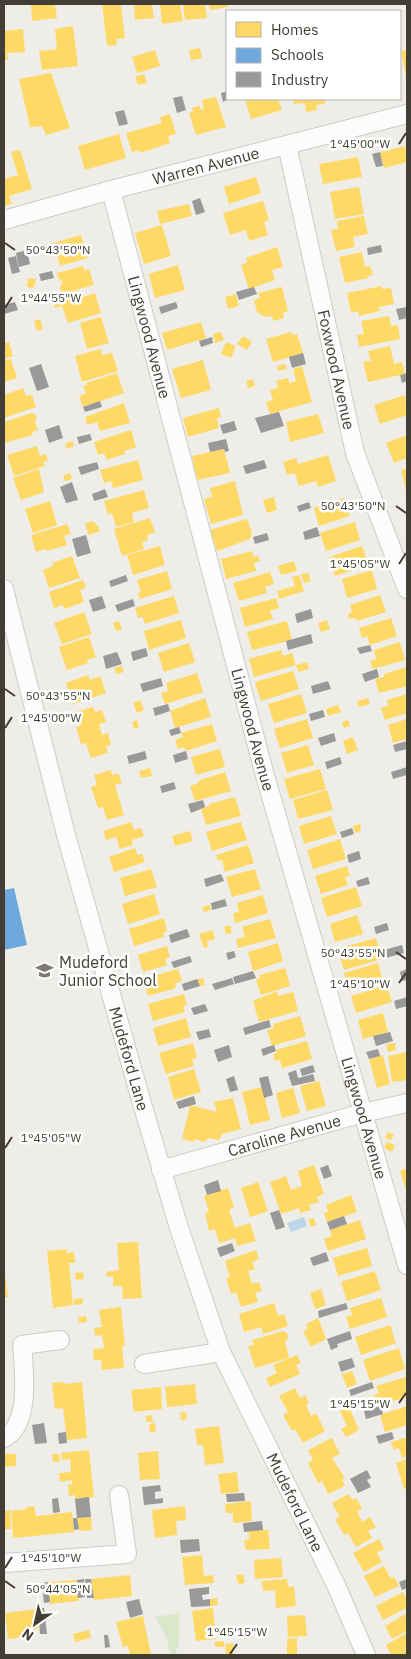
<svg xmlns="http://www.w3.org/2000/svg" width="411" height="1659" font-family="'IBM Plex Sans',sans-serif">
<style>
.green{fill:#dae8ca}
.water{fill:#bbd5e9}
.homes{fill:#ffd966}
.schools{fill:#6fa8dc}
.industry{fill:#999}
.lines{fill:none;stroke-linecap:round;stroke-linejoin:round}
.minor-casing{stroke:#cccbc6;stroke-width:20}
.minor{stroke:#fcfcfc;stroke-width:18}
.ticks{fill:none;stroke:#433e35;stroke-width:2}
.labels{text-anchor:middle;dominant-baseline:central;stroke-width:5;stroke-linejoin:round;paint-order:stroke}
.street-label{font-size:16px;fill:#433e35;stroke:#fff}
.poi-label{font-size:16px;fill:#433e35;stroke:#fff;text-anchor:start}
.ticks-label{font-size:12px;text-anchor:middle;fill:#433e35;stroke:#fff;stroke-width:5;stroke-linejoin:round;paint-order:stroke}
</style>
<rect width="100%" height="100%" fill="#eeede8"/>
<path class="green" d="M179,1613V1643L175,1655H171L166,1636L155,1617Z"/>
<path class="water" d="M304,1217L307,1226L291,1232L287,1223Z"/>
<path class="homes" d="M31,4H55L57,18L32,21Z
M102,4H121L125,38L116,39L117,45L107,46Z
M134,4H152L154,18L135,20Z
M160,4H180L183,21L162,24Z
M183,4H205L207,18L185,20Z
M209,4H227L228,7L210,10Z
M73,26L78,66L42,70L39,51L57,49L55,29Z
M23,29L25,52L7,53L8,60H4V31Z
M200,48L202,58L191,60L189,50Z
M155,50L160,66L137,73L132,57Z
M407,50V77H406L401,51Z
M51,73L70,128L46,135L42,126L30,127L19,79Z
M144,74L147,83L138,85L135,77Z
M216,97L226,127L196,135L189,113L193,112L192,108L200,106L201,110L204,109L202,100Z
M245,99H278L282,110L251,119Z
M293,99H324L325,104L316,105L317,110L306,112L305,103L294,104Z
M170,114L176,134L168,136L170,143L140,153L139,150L132,152L126,133L162,123L160,117Z
M119,134L126,158L85,170L78,146Z
M405,146L407,162L384,168L380,152Z
M20,150L32,189L9,196L12,204L4,206V179L18,175L11,152Z
M358,157L362,177L323,184L319,164Z
M256,177L261,193L229,204L224,187Z
M359,187L364,214L335,219L330,192Z
M263,201L269,220L264,222L268,235L249,241L246,230L230,235L223,213Z
M189,204L192,216L160,224L157,211Z
M364,216L368,234L353,237L355,247L336,251L331,230L338,229L337,221Z
M162,225L171,256L144,264L135,233Z
M81,235L88,258L60,266L57,255L49,257L46,245Z
M277,247L283,267L272,270L275,280L249,289L241,265L247,263L246,258Z
M362,252L365,267L370,266L373,275L367,276L368,278L345,283L339,257Z
M178,265L185,290L155,298L149,274Z
M83,266L84,270L89,269L94,285L64,293L61,292L60,287L63,282L59,279L57,273Z
M28,278L36,279L34,288L27,287Z
M382,286V289L391,288L394,304L379,307L380,311L359,316L358,311L351,313L347,293Z
M282,287L288,311L283,313L284,318L273,321L272,316L265,317L257,312L254,300L260,298L258,293Z
M77,290L80,298L95,293L101,313L68,323L62,306L55,308L52,298Z
M236,294L239,306L228,309L225,297Z
M389,316L391,326L398,325L400,339L359,347L357,335L364,334L361,321Z
M101,317L109,343L87,349L80,323Z
M40,319L43,329L37,331L34,321Z
M201,322L206,338L167,350L162,333Z
M221,332L224,340L215,343L213,334Z
M291,332L292,335L297,334L303,353L273,362L266,339Z
M243,336L252,342L247,350L237,344Z
M9,342L13,356L4,359V343Z
M226,342L236,346L231,358L221,354Z
M390,346L394,364L402,362L405,374L368,382L363,362L371,361L368,351Z
M101,349L102,355L112,353L118,371L82,382L75,356Z
M11,359L17,378L4,382V361Z
M203,360L211,390L181,398L172,369Z
M285,364L287,369L278,371L277,366Z
M302,366L312,402L270,414L266,402L273,400L270,390L278,388L276,381L288,378L289,383L296,381L293,369Z
M117,373L124,393L83,407L79,396L86,394L83,386L87,385L86,383Z
M253,379L255,386L248,388L246,381Z
M23,388L26,396L32,395L36,407L4,418V395Z
M405,395L407,415L380,424L374,405Z
M124,403L130,423L100,431L97,422L87,425L85,417Z
M219,408L221,417L217,418L219,428L188,437L183,418Z
M32,413L37,416L35,422L38,430L32,432L33,435L4,443V422Z
M318,414L324,433L290,442L286,422Z
M131,430L136,447L124,451L125,454L107,460L104,453L98,455L94,442Z
M407,435V458L394,463L386,443Z
M73,441L74,446L67,449L65,444Z
M37,446L40,456L46,454L48,460L43,462L45,466L14,476L7,455Z
M224,449L230,473L197,480L192,456Z
M328,455L336,481L318,487L316,481L299,486L295,473L287,475L283,462L296,458L298,464Z
M138,460L143,480L113,488L111,481L104,483L100,470Z
M407,468V494L401,470Z
M39,469L44,492L21,500L13,478Z
M70,473L72,479L65,481L63,476Z
M235,481L243,515L211,524L204,499L212,497L210,488Z
M144,490L149,508L132,513L134,522L116,527L112,513L108,515L104,501Z
M274,497L277,510L267,513L263,500Z
M344,498L350,516L319,526L314,508Z
M50,501L57,525L33,533L25,509Z
M150,518L155,532L147,535L148,540L142,542L144,549L122,556L114,529Z
M247,519L252,533L250,539L217,551L210,530Z
M92,521L98,526L100,531L89,535L85,524Z
M355,522L360,540L326,551L320,533Z
M67,524L71,534L64,536L67,545L47,551L46,549L36,552L31,535Z
M160,546L165,565L133,575L127,555Z
M362,546L369,565L335,576L329,557Z
M252,551L254,557L258,556L260,561L254,563L256,571L226,579L221,559Z
M72,556L80,578L49,588L43,570L53,566L52,563Z
M294,561L297,571L281,575L278,566Z
M372,570L377,589L347,598L342,579Z
M167,571L172,589L140,599L138,593L141,592L137,580Z
M270,572L274,584L265,587L267,593L239,601L233,583Z
M308,573L311,581L304,583L301,574Z
M299,575L304,591L279,599L277,591L295,586L292,577Z
M83,580L86,588L80,590L84,602L64,609L63,605L54,608L49,592Z
M380,595L386,612L357,621L356,618L348,619L349,613L352,612L350,605Z
M174,596L179,613L145,624L143,617L138,618L135,608Z
M276,598L279,608L270,611L273,619L245,627L240,608Z
M84,612L92,634L62,644L54,623Z
M391,618L397,636L370,645L367,636L362,638L359,628Z
M181,620L186,638L149,650L144,631Z
M327,620L330,629L321,632L318,623Z
M119,621L122,629L116,631L113,623Z
M287,621L292,640L252,650L247,632Z
M89,637L96,657L87,660L88,663L67,670L59,647Z
M400,642L405,660L373,669L370,661L376,659L374,650Z
M189,643L195,662L164,672L158,653Z
M281,650L283,656L292,653L296,665L254,677L249,659Z
M307,662L309,669L298,672L296,665Z
M122,666L124,672L116,674L114,668Z
M407,667V686L379,693L375,679L384,677V674Z
M293,671L299,689L261,701L255,682Z
M197,673L203,692L165,704L161,693L168,691L166,683Z
M88,675L90,680L100,676L106,693L73,704L66,683Z
M301,694L307,713L274,723L268,704Z
M407,694V713L385,720L381,708L388,706L387,700Z
M205,698L211,717L175,728L170,711Z
M368,698L370,704L359,707L357,701Z
M140,700L144,710L137,713L133,703Z
M338,705L341,712L328,716L326,709Z
M93,707L95,712L102,710L106,722L99,724L102,735L108,733L111,745L106,746L108,753L91,758L86,743L81,744L76,727L80,726L76,712Z
M307,719L313,738L280,748L274,729Z
M407,719V739L393,743L388,725Z
M137,720L139,727L134,729L132,722Z
M348,720L350,726L344,728L342,722Z
M212,724L217,741L186,751L184,747L178,749L175,740L183,737L181,733Z
M353,737L358,750L347,754L343,741Z
M308,745L314,765L287,773L281,753Z
M220,749L225,767L196,775L191,757Z
M150,768L152,776L141,778L139,771Z
M320,769L326,789L290,799L284,779Z
M111,770L112,775L118,773L122,783L115,785L124,815L107,820L103,807L98,808L91,787L97,785L94,775Z
M225,772L231,791L195,801L190,786L198,783L200,780Z
M327,790L333,810L298,819L293,800Z
M235,797L241,816L206,825L201,808L209,806V804Z
M331,816L337,834L304,844L299,826Z
M131,822L134,830L141,828L144,836L132,840L133,845L120,849L116,837L106,840L103,831Z
M241,822L247,840L212,851L206,832Z
M360,824L361,831L355,833L353,826Z
M190,831L193,841L175,846L172,836Z
M340,839L346,859L313,869L307,850Z
M248,845L254,863L225,872L222,860L218,861L216,855Z
M135,848L137,855L142,854L145,862L114,872L109,857Z
M347,866L350,876L345,877L348,885L321,894L315,876Z
M151,869L157,887L125,896L120,878Z
M255,869L261,889L232,897L226,877Z
M356,887L362,906L327,917L321,898Z
M154,894L160,914L128,924L122,904Z
M263,895L268,913L235,923L233,913L239,912L237,903Z
M210,905L211,910L204,912L202,907Z
M357,915L363,934L335,942L330,924Z
M164,918L167,931L163,933L164,937L134,946L129,929Z
M270,919L276,938L238,948L236,939L245,937L242,927Z
M230,925L232,933L226,934L224,927Z
M213,930L215,939L207,941L208,947L204,948L199,934Z
M376,938L382,959L344,970L337,949Z
M278,943L283,961L253,971L248,952Z
M167,946L170,957L165,959L167,965L143,972L138,955Z
M378,963L383,981L349,991L344,973Z
M285,968L290,986L261,995L256,980L260,978L259,975Z
M178,969L182,981L175,983L176,988L148,996L143,979Z
M203,978L205,985L200,986L197,979Z
M387,985L392,1002L356,1013L351,996Z
M277,991L278,996L293,992L298,1011L259,1022L253,1001Z
M184,994L187,1005L183,1007L185,1012L153,1021L148,1004Z
M383,1013L388,1032L363,1039L358,1020Z
M300,1016L306,1036L272,1046L267,1030L274,1028L273,1024Z
M186,1018L191,1037L158,1046L153,1028Z
M307,1041L312,1059L282,1068L280,1060L275,1061L273,1054L277,1053L276,1050Z
M193,1043L197,1058L192,1060L194,1066L166,1074L159,1053Z
M395,1043L396,1050L388,1052L386,1044Z
M407,1052V1080L392,1082L388,1056Z
M383,1055L390,1084L377,1088L369,1059Z
M194,1069L201,1092L174,1100L168,1077Z
M319,1081L326,1106L307,1111L300,1086Z
M262,1087L270,1120L250,1125L242,1092Z
M293,1088L300,1113L282,1118L276,1093Z
M233,1098L241,1129L222,1134L219,1140L208,1138L205,1142L194,1139V1142L182,1139L190,1105L217,1112L214,1102Z
M388,1132L394,1135L391,1140L385,1138Z
M387,1142L395,1145L392,1152L384,1148Z
M314,1165L324,1194L317,1197L319,1202L309,1205L311,1210L300,1213L299,1208L281,1214L270,1182L286,1176L291,1190L302,1186L298,1171Z
M407,1168V1189L406,1190L400,1171Z
M258,1182L268,1211L250,1217L241,1188Z
M228,1188L234,1208L229,1210L235,1228L250,1223L256,1241L237,1246L235,1238L219,1243L215,1229L209,1231L205,1213L209,1212L204,1196Z
M351,1195L357,1212L327,1222L324,1213L328,1212L326,1205Z
M314,1218L316,1225L311,1227L308,1220Z
M360,1220L366,1239L328,1251L324,1239L332,1236L330,1230Z
M138,1242L142,1298L123,1299L122,1286H113V1276L107,1277L106,1272L119,1270L117,1243Z
M367,1248L372,1266L338,1276L333,1258Z
M66,1249L67,1253L74,1252L75,1263H69L73,1305L53,1308L47,1251Z
M256,1250L259,1259L252,1262L255,1269L248,1271L252,1284L259,1282L262,1291L255,1293L258,1302L241,1307L236,1292L231,1294L226,1278L230,1277L225,1261Z
M4,1266L8,1297H4Z
M375,1271L381,1290L347,1301L341,1282Z
M83,1272L84,1279L76,1280L75,1273Z
M321,1289L326,1305L315,1309L310,1293Z
M82,1298L83,1304L74,1305V1299Z
M381,1298L387,1317L350,1329L346,1317L352,1315L350,1308Z
M274,1303L278,1316L284,1314L288,1326L263,1334L261,1327L244,1332L239,1314Z
M121,1307L125,1346H122L124,1368L102,1370L101,1360H94L93,1349L104,1348L102,1335L95,1336L94,1328L102,1327L99,1310Z
M86,1316L87,1322L79,1323L78,1317Z
M318,1318L326,1339L311,1347L303,1331L308,1329L306,1324Z
M390,1325L396,1343L361,1355L355,1337Z
M283,1331L287,1333L288,1338L285,1342L289,1358L255,1368L248,1346L254,1345L252,1340Z
M399,1348L405,1369L370,1381L363,1360Z
M297,1355L301,1363L296,1365L300,1374L270,1387L266,1378L277,1373L273,1365Z
M352,1371L357,1384L347,1388L342,1374Z
M406,1377L407,1397L377,1406L374,1395L379,1393L376,1386Z
M63,1382L64,1384L82,1382L87,1438L67,1440L63,1408L55,1409L52,1383Z
M195,1384L197,1404L167,1407L165,1387Z
M161,1387L162,1409L134,1412L131,1390Z
M295,1388L300,1398L305,1395L309,1403L306,1405L311,1416L316,1413L325,1431L303,1443L295,1429L292,1431L283,1415L288,1412L279,1396Z
M407,1406V1425L385,1432L380,1415Z
M349,1407L359,1430L346,1437L341,1429L347,1426L340,1411Z
M186,1412L187,1419L181,1420L180,1413Z
M152,1415L153,1422H146V1416Z
M155,1423L156,1432H150L149,1424Z
M219,1426L224,1463L205,1465L203,1445H197L195,1429Z
M407,1437V1456L402,1458L399,1448L394,1450L391,1442Z
M332,1438L340,1454L332,1458L345,1478L342,1480L345,1486L328,1494L322,1481L318,1483L308,1463L313,1460L308,1450Z
M89,1450L94,1497L75,1499V1495L69,1496L68,1485L72,1484V1480L60,1482L59,1473L71,1472L70,1459L62,1460L61,1453Z
M158,1451L160,1479L140,1480L138,1453Z
M4,1454H16V1466L4,1467Z
M52,1454H59L60,1462H53Z
M407,1459V1488L404,1489L396,1463Z
M237,1472L239,1492L221,1494L218,1474Z
M348,1494L352,1500L356,1498L362,1508L357,1511L362,1522L370,1517L376,1527L368,1531L372,1538L356,1547L348,1533L344,1535L335,1519L340,1517L332,1503Z
M251,1501L252,1521L233,1523V1513H226L225,1504Z
M34,1506L36,1516L72,1512L74,1532L13,1538L11,1511L27,1509V1507Z
M185,1506L186,1520L176,1521L177,1535L155,1538L152,1510Z
M10,1510L11,1529H4V1511Z
M91,1517L92,1530L79,1531L77,1518Z
M263,1530H268L270,1549L246,1550L244,1540L250,1539L248,1531Z
M379,1539L384,1549L377,1553L382,1562L364,1572L353,1553Z
M202,1555L204,1576L213,1575L214,1583L185,1585L182,1557Z
M281,1558L283,1577L255,1579L254,1560Z
M384,1566L391,1579L394,1577L399,1586L375,1597L364,1576Z
M243,1574L245,1583L238,1584L236,1575Z
M130,1575L132,1596L94,1600L91,1579Z
M287,1579L288,1587L294,1586L296,1606L276,1608L275,1590L263,1591L262,1581Z
M77,1580L79,1601L50,1604L48,1582Z
M403,1592L405,1597L407,1596V1608L383,1620L376,1606Z
M217,1598L218,1605L210,1606V1599Z
M213,1608L216,1639L196,1641L192,1611Z
M36,1609L38,1629L23,1631L24,1637L8,1639L5,1613Z
M407,1613V1631L392,1639L385,1626Z
M305,1615L307,1636L288,1637L287,1616Z
M143,1616L151,1655H130L128,1646L123,1647L116,1622Z
M89,1630L91,1638L75,1642L73,1634Z
M243,1633H252V1638L243,1639Z
M407,1633V1653L403,1655H391L386,1645Z
M297,1638V1655H287V1639Z
M224,1641V1647H215V1642Z
M233,1643L234,1655H226L225,1644Z"/>
<path class="schools" d="M14,888L27,945L4,950V890Z"/>
<path class="industry" d="M227,91V100L223,102L221,93Z
M182,96L186,110L177,113L173,98Z
M124,110L128,124L119,126L115,112Z
M380,152L383,166L376,167L372,154Z
M200,198L205,212L196,215L192,201Z
M381,245L382,252L368,255L367,248Z
M27,250L30,264L19,267L16,253Z
M16,256L20,272L12,274L8,258Z
M52,271L54,278L41,281L39,274Z
M254,287L257,294L239,300L236,292Z
M15,302L18,310L4,314V305Z
M176,302L178,308L161,314L159,307Z
M407,307V318L399,320L396,309Z
M212,337L213,343L201,347L199,341Z
M303,353L306,364L292,368L289,357Z
M41,364L49,387L37,391L29,368Z
M407,373V381L402,383L400,375Z
M100,401L102,407L85,412L83,407Z
M279,412L284,426L261,433L255,418Z
M234,421L237,430L223,434L220,425Z
M59,425L63,438L49,443L45,430Z
M90,434L92,440L79,444L77,437Z
M226,439L229,451L225,452L224,449L210,452L208,443Z
M264,460L267,468L246,474L243,466Z
M97,462L99,469L81,475L78,467Z
M72,482L78,500L66,503L60,487Z
M105,489L108,497L94,501L92,494Z
M309,502L311,508L299,512L297,506Z
M317,527L320,536L305,540L303,532Z
M267,533L269,540L255,544L253,537Z
M86,535L91,553L77,557L72,539Z
M126,575L128,581L111,587L109,581Z
M102,596L106,608L93,612L89,600Z
M133,599L135,606L118,612L115,605Z
M311,609L313,618L297,623L295,614Z
M311,634L313,643L288,650L286,641Z
M370,645L372,651L360,654L357,648Z
M146,648L148,656L133,661L131,652Z
M117,652L122,664L106,669L103,656Z
M377,669L379,677L365,682L362,674Z
M161,678L163,686L143,692L140,684Z
M328,681L331,689L313,694L311,686Z
M168,704L170,711L155,716L153,708Z
M323,710L325,717L311,721L309,714Z
M179,727L181,733L171,736L169,730Z
M334,733L336,741L321,746L318,738Z
M407,741V749L395,752L393,745Z
M145,751L147,759L129,764L127,756Z
M186,751L188,759L175,763L173,755Z
M340,757L342,764L327,769L325,762Z
M407,767V775L393,779L391,772Z
M174,782L176,789L162,793L160,786Z
M203,800L205,807L191,813L188,804Z
M352,828L354,834L342,838L340,832Z
M359,851L361,859L349,863L347,855Z
M221,874L224,881L206,887L204,879Z
M368,877L370,884L358,887L356,881Z
M225,899L227,906L212,910L211,903Z
M387,923L389,930L376,934L374,927Z
M187,929L190,937L171,943L169,935Z
M402,945L404,953L386,958L384,950Z
M234,951L236,957L228,960L226,953Z
M190,956L192,962L174,968L171,962Z
M407,969V980L402,981L400,972Z
M253,971L256,978L235,984L233,977Z
M232,978L234,984L215,990L212,984Z
M197,979L200,986L184,991L182,984Z
M407,997V1006L396,1009L394,1001Z
M205,1004L208,1011L194,1015L191,1008Z
M269,1020L271,1027L245,1035L243,1028Z
M209,1029L211,1037L199,1040L196,1032Z
M390,1032L393,1041L376,1046L373,1036Z
M229,1045L232,1057L218,1062L214,1050Z
M274,1045L276,1051L263,1056L261,1049Z
M378,1049L380,1056L369,1059L366,1052Z
M313,1065L315,1072L302,1076L300,1069Z
M296,1070L298,1078L313,1074L315,1081L292,1086L288,1073Z
M234,1076L238,1090L230,1092L226,1079Z
M268,1076L273,1095L264,1098L259,1078Z
M194,1096L196,1104L179,1109L176,1102Z
M328,1165L332,1176L324,1179L320,1168Z
M218,1180L221,1191L207,1195L204,1185Z
M279,1210L285,1227L276,1230L270,1213Z
M344,1216L347,1224L330,1230L327,1222Z
M232,1243L235,1251L220,1257L217,1248Z
M326,1252L329,1261L313,1266L310,1258Z
M346,1303L348,1309L319,1318L318,1311Z
M350,1331L352,1339L337,1344L338,1347L331,1350L327,1339Z
M352,1358L355,1367L341,1372L338,1362Z
M372,1382L374,1388L351,1396L349,1390Z
M381,1406L383,1414L366,1419L364,1411Z
M44,1423L47,1443L35,1444L32,1425Z
M66,1432L67,1443L59,1444L58,1433Z
M392,1432L394,1439L379,1444L376,1436Z
M367,1470L371,1478L367,1480L371,1487L358,1493L350,1479Z
M160,1485L161,1491L155,1492V1499L163,1498V1503L144,1505L142,1487Z
M244,1493L245,1501L227,1502L226,1494Z
M89,1497L91,1517L77,1518L75,1499Z
M58,1498L60,1512L53,1513L52,1499Z
M73,1518H77L79,1529L74,1530Z
M262,1521L263,1530L244,1532L243,1523Z
M199,1539L200,1551L181,1553L180,1540Z
M84,1579L85,1597L78,1598L77,1580Z
M85,1579H91L94,1598H87Z
M407,1579V1588L402,1590L399,1582Z
M48,1582L50,1602L44,1603L42,1583Z
M209,1587V1594L202,1595L203,1600L210,1599V1606L191,1607L189,1589Z
M139,1599L143,1614L130,1618L126,1602Z
M44,1608L47,1634H40L38,1609Z
M104,1635H108L110,1647L105,1648Z"/>
<g class="lines">
<defs>
<g id="minor">
<path id="s1" d="M287,145L355,453L407,589"/>
<path id="s2" d="M111,190L264,772L407,1265"/>
<path id="s3" d="M4,220L111,190L407,114"/>
<path id="s4" d="M4,589L66,835L141,1100L179,1228L221,1352L336,1585L366,1655"/>
<path id="s5" d="M161,1170L363,1113L407,1103"/>
<path d="M144,1364L221,1352"/>
<path d="M4,1438C31,1424 24,1371 22,1345L60,1340"/>
<path d="M4,1563L127,1554L119,1495"/>
</g>
</defs>
<use href="#minor" class="minor-casing"/>
<use href="#minor" class="minor"/>
</g>
<path class="ticks" d="M399,144L406,133M5,243L15,250M5,308L12,297M396,506L406,513M399,564L406,553M5,689L15,696M5,728L12,717M396,952L406,959M399,983L406,973M5,1148L12,1137M399,1403L406,1393M5,1568L12,1557M5,1581L15,1588M230,1654L237,1644"/>
<defs>
<symbol id="school-bare" viewBox="-9 -9 18 18"><path d="M0-5L7-2L0 1L-7-2ZM-4 1L0 2.5L4 1V4Q0 6-4 4Z" fill="#7f7b74" stroke="#fff" stroke-width="2.5" paint-order="stroke"/></symbol>
</defs>
<g fill-rule="evenodd">
<use href="#school-bare" x="32" y="958" width="25" height="25"/>
</g>
<g class="labels">
<g class="street-label">
<text stroke="none"><textPath href="#s3" startOffset="209">Warren Avenue</textPath></text>
<text stroke="none"><textPath href="#s2" startOffset="152">Lingwood Avenue</textPath></text>
<text stroke="none"><textPath href="#s1" startOffset="230">Foxwood Avenue</textPath></text>
<text stroke="none"><textPath href="#s2" startOffset="558">Lingwood Avenue</textPath></text>
<text stroke="none"><textPath href="#s4" startOffset="486">Mudeford Lane</textPath></text>
<text stroke="none"><textPath href="#s2" startOffset="962">Lingwood Avenue</textPath></text>
<text stroke="none"><textPath href="#s5" startOffset="128">Caroline Avenue</textPath></text>
<text stroke="none"><textPath href="#s4" startOffset="961">Mudeford Lane</textPath></text>
</g>
<g class="poi-label">
<text x="59" y="962">Mudeford<tspan x="59" dy="18">Junior School</tspan></text>
</g>
</g>
<g class="ticks-label">
<text x="360" y="148">1°45'00"W</text>
<text x="58" y="254">50°43'50"N</text>
<text x="51" y="302">1°44'55"W</text>
<text x="353" y="510">50°43'50"N</text>
<text x="360" y="568">1°45'05"W</text>
<text x="58" y="700">50°43'55"N</text>
<text x="51" y="722">1°45'00"W</text>
<text x="353" y="957">50°43'55"N</text>
<text x="360" y="988">1°45'10"W</text>
<text x="51" y="1142">1°45'05"W</text>
<text x="360" y="1408">1°45'15"W</text>
<text x="51" y="1562">1°45'10"W</text>
<text x="58" y="1593">50°44'05"N</text>
<text x="237" y="1636">1°45'15"W</text>
</g>
<rect width="411" height="1659" fill="none" stroke="#433e35" stroke-width="10"/>
<rect x="226" y="10" width="175" height="90" fill="#ffffff" stroke="#b4b2ae"/>
<rect x="236" y="22" width="25" height="15" fill="#ffd966" stroke="#b4b2ae"/>
<text x="271" y="35" font-size="15" fill="#433e35">Homes</text>
<rect x="236" y="48" width="25" height="15" fill="#6fa8dc" stroke="#b4b2ae"/>
<text x="271" y="60" font-size="15" fill="#433e35">Schools</text>
<rect x="236" y="72" width="25" height="15" fill="#999999" stroke="#b4b2ae"/>
<text x="271" y="85" font-size="15" fill="#433e35">Industry</text>
<g transform="translate(35 1624) rotate(214)" stroke="#ffffff" stroke-width="4" paint-order="stroke">
<path d="M0-4L9 19L0 12L-9 19Z" fill="#433e35"/>
<text y="-8" font-size="14" font-weight="bold" text-anchor="middle" fill="#433e35">N</text>
</g>
</svg>
